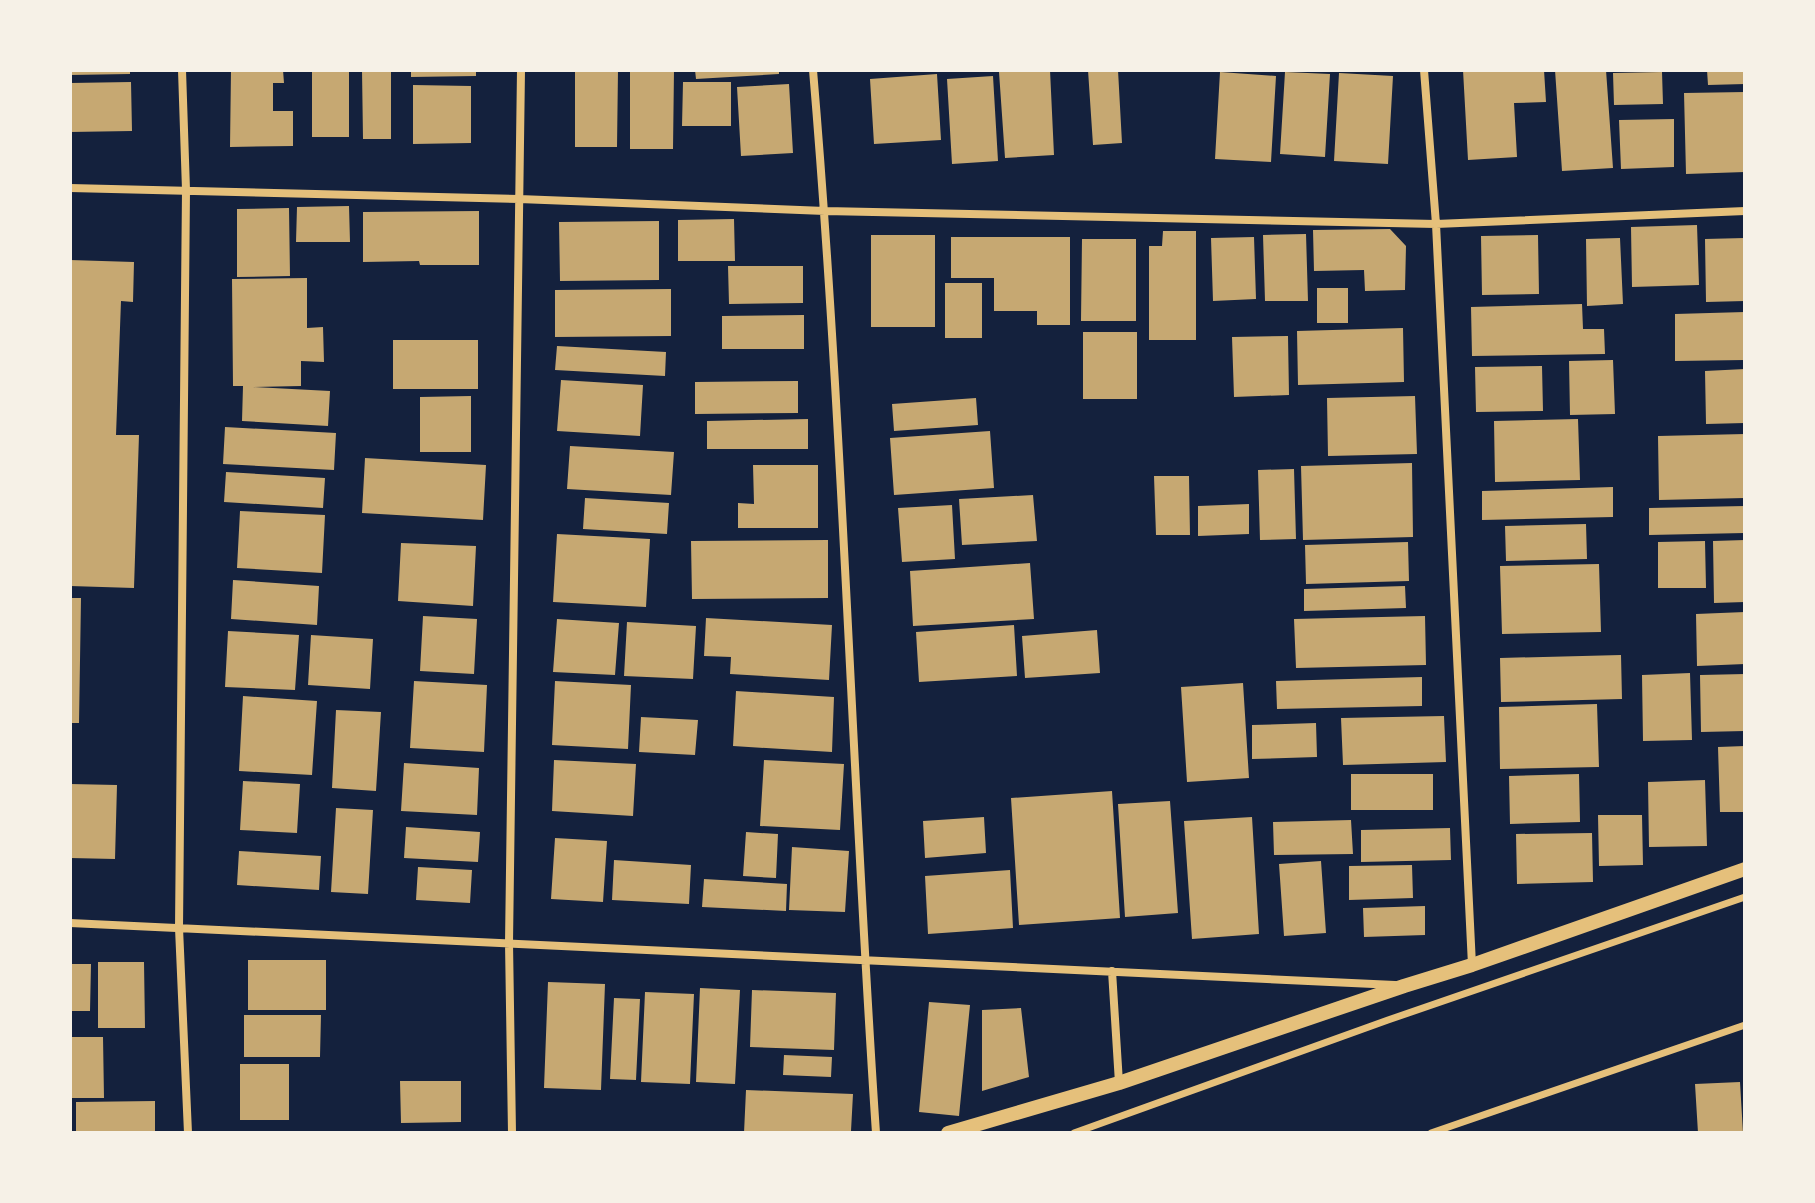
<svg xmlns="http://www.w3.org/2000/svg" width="1815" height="1203" font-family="'DM Sans',sans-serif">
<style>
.building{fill:#c6a872}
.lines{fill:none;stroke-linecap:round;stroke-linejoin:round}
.pedestrian{stroke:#e5c07b;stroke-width:7}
.minor{stroke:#e5c07b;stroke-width:8}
.tertiary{stroke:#e5c07b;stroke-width:14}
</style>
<rect width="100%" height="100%" fill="#14213d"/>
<path class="building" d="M70,70H130V74L70,75Z
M231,70H283L284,83H273V111H293V146L230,147Z
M312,70H349V137H312Z
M362,70H391V139H363Z
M411,70H476V76L411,77Z
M575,70H618L617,147H575Z
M630,70H674L673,149H630Z
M695,70H779V74L696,79Z
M1050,70L1054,155L1005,158L999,72Z
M1088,70H1118L1122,143L1093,145Z
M1463,70H1544L1546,102L1514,103L1517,157L1468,160Z
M1555,70H1606L1613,168L1562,171Z
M1707,70H1745V84L1708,85Z
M1220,72L1276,76L1271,162L1215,159Z
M1285,72L1330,74L1325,157L1280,154Z
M1662,72L1663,104L1614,105L1613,73Z
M1339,73L1393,76L1388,164L1334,161Z
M937,74L941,140L874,144L870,79Z
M993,76L998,161L952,164L947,79Z
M131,82L132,131L70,132V83Z
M683,82H731V126H682Z
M789,84L793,153L741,156L737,87Z
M413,85L471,86V143L413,144Z
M1745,92V172L1686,174L1684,93Z
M1674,119V167L1621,169L1619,120Z
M349,206L350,242H296L297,207Z
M289,208L290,276L237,277V209Z
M479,211V265H420L419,261L363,262V212Z
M734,219L735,261H678V220Z
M659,221V280L560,281L559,222Z
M1697,225L1699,285L1632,287L1631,227Z
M1390,229L1406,246L1405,290L1365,291L1364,270L1314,271L1313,230Z
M1163,231H1196V340H1149V246H1162Z
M1306,234L1308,301H1265L1263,235Z
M871,235H935V327H871Z
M1538,235L1539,294L1482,295L1481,236Z
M951,237H1070V325H1037V311H994V278H951Z
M1254,237L1256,299L1213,301L1211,238Z
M1620,238L1623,304L1587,306L1586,239Z
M1745,238V301L1706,302L1705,239Z
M1082,239H1136V321H1081Z
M70,260L134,262L133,302L121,301L116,435H139L134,588L70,586Z
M728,266H803V303L729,304Z
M307,278V328L323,327L324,362L301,361V386L253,387L330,391L328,426L242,421L243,386H233L232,279Z
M945,283H982V338H945Z
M1317,288H1348V323H1317Z
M671,289V336L555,337V290Z
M1582,304L1583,329H1604L1605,354L1472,356L1471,307Z
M1745,312V360L1675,361V314Z
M804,315V349H722V316Z
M1403,328L1404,382L1298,385L1297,331Z
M1083,332H1137V399H1083Z
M1288,336L1289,395L1234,397L1232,337Z
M393,340H478V389H393Z
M557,346L666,352L665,376L555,370Z
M1613,360L1615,414L1570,415L1569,361Z
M1542,366L1543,411L1476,412L1475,367Z
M1745,369V423L1706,424L1705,371Z
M561,380L643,385L640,436L557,431Z
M798,381V413L695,414V382Z
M471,396V452H420V397Z
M1415,396L1417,454L1328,456L1327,398Z
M976,398L978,425L894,431L892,404Z
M808,419V449H707V421Z
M1578,419L1580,480L1495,482L1494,421Z
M225,427L336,433L334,470L223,464Z
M990,431L994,488L894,495L890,438Z
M1745,434V498L1659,500L1658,436Z
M570,446L674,452L671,495L567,489Z
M365,458L486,465L483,520L362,513Z
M1412,463L1413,537L1303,540L1301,466Z
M753,465H818V528H738V503L754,504Z
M1294,469L1296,539L1260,540L1258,470Z
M226,472L325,478L323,508L224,502Z
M1154,476H1189L1190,535H1156Z
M1613,487V517L1482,520V491Z
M1033,495L1037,541L962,545L959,499Z
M585,498L669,503L667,534L583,529Z
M1249,504V534L1198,536V506Z
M952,505L955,559L902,562L898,508Z
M1745,506V533L1649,535V508Z
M240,511L325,515L322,573L237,568Z
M1586,524L1587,559L1506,561L1505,526Z
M557,534L650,539L646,607L553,602Z
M828,540V598L692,599L691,541Z
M1745,540V602L1714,603L1713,541Z
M1705,541L1706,588H1658V542Z
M1408,542L1409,581L1306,584L1305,545Z
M401,543L476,546L473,606L398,601Z
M1030,563L1034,619L913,626L910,571Z
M1599,564L1601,632L1502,634L1500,566Z
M233,580L319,586L317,625L231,619Z
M1405,586L1406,608L1304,611V589Z
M70,598H81L79,723H70Z
M1745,612V664L1697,666L1696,614Z
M423,616L477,619L474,674L420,671Z
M1425,616L1426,665L1296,668L1294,619Z
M706,618L832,625L829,680L730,674L731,657L704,656Z
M557,619L619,623L615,675L553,672Z
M627,622L696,626L693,679L624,676Z
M1014,625L1017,676L919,682L916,632Z
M1097,630L1100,673L1025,678L1022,636Z
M228,631L299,635L295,690L225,687Z
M311,635L373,639L370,689L308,685Z
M1621,655L1622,699L1501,702L1500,658Z
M1690,673L1692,740L1643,741L1642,675Z
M1745,674V731L1701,732L1700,675Z
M1422,677V706L1277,709L1276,681Z
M414,681L487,685L484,752L410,748Z
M555,681L631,685L628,749L552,745Z
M1243,683L1249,778L1187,782L1181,687Z
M736,691L834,697L832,752L733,746Z
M243,696L317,701L312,775L239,771Z
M1597,704L1599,767L1500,769L1499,707Z
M336,710L381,712L376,791L332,788Z
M1444,716L1446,762L1343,765L1341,718Z
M641,717L698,720L695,755L639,752Z
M1316,723L1317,757L1252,759V725Z
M1745,746V812H1720L1718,747Z
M554,760L636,764L633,816L552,811Z
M764,760L844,764L840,830L760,826Z
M404,763L479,768L477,815L401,811Z
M1351,774H1433V810H1351Z
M1579,774L1580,822L1510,824L1509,776Z
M1705,780L1707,846L1649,847L1648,782Z
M243,781L300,784L297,833L240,830Z
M70,784L117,785L115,859L70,858Z
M1112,791L1120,918L1019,925L1011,798Z
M1170,801L1178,913L1125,917L1118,804Z
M336,808L373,810L368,894L331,892Z
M1598,815H1642L1643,865L1599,866Z
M984,817L986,853L925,858L923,821Z
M1252,817L1259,934L1192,939L1184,821Z
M1351,820L1353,854L1274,855L1273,822Z
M406,827L480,832L478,862L404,858Z
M1450,828L1451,860L1361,862V830Z
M746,832L778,834L776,878L743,876Z
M1592,833L1593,882L1517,884L1516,834Z
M555,838L607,841L603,902L551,899Z
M792,847L849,851L845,912L789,910Z
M239,851L321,856L319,890L237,885Z
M614,860L691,865L689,904L612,900Z
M1321,861L1326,933L1284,936L1279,864Z
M1412,865L1413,898L1349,900V866Z
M418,867L472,870L470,903L416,900Z
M1010,870L1013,928L928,934L925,876Z
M704,879L787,884L786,911L702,907Z
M1425,906V935L1364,937L1363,908Z
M248,960H326V1010H248Z
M98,962H144L145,1028H98Z
M70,964H91L90,1011H70Z
M548,982L605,984L601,1090L544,1088Z
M700,988L740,990L735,1084L696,1082Z
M752,990L836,993L834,1050L750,1047Z
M645,992L694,994L690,1084L641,1082Z
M614,998L640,999L636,1080L610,1079Z
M929,1002L970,1005L959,1116L919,1112Z
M1021,1008L1029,1077L982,1091V1010Z
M244,1015H321L320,1057H244Z
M70,1037H103L104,1098H70Z
M784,1055L832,1057L831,1077L783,1075Z
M240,1064H289V1120H240Z
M400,1081H461V1122L401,1123Z
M1740,1082L1743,1133H1698L1695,1084Z
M746,1090L853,1094L851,1131L744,1133Z
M155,1101V1133H76V1102Z"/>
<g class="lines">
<path class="pedestrian" d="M1074,1133L1388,1020L1745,897
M1431,1133L1745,1025"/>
<path class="minor" d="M182,70L186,190L179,928L188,1133
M813,70C843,424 852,779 876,1133
M1424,70L1436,224L1472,965
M70,188L519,199L825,211L1436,224L1745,211
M70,923L1395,985
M1112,971L1119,1083
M512,1133L509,943L521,70"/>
<path class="tertiary" d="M948,1133L1119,1083L1404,986L1472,965L1745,869"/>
</g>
<rect width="1815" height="1203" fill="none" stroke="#f6f1e7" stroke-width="144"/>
</svg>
